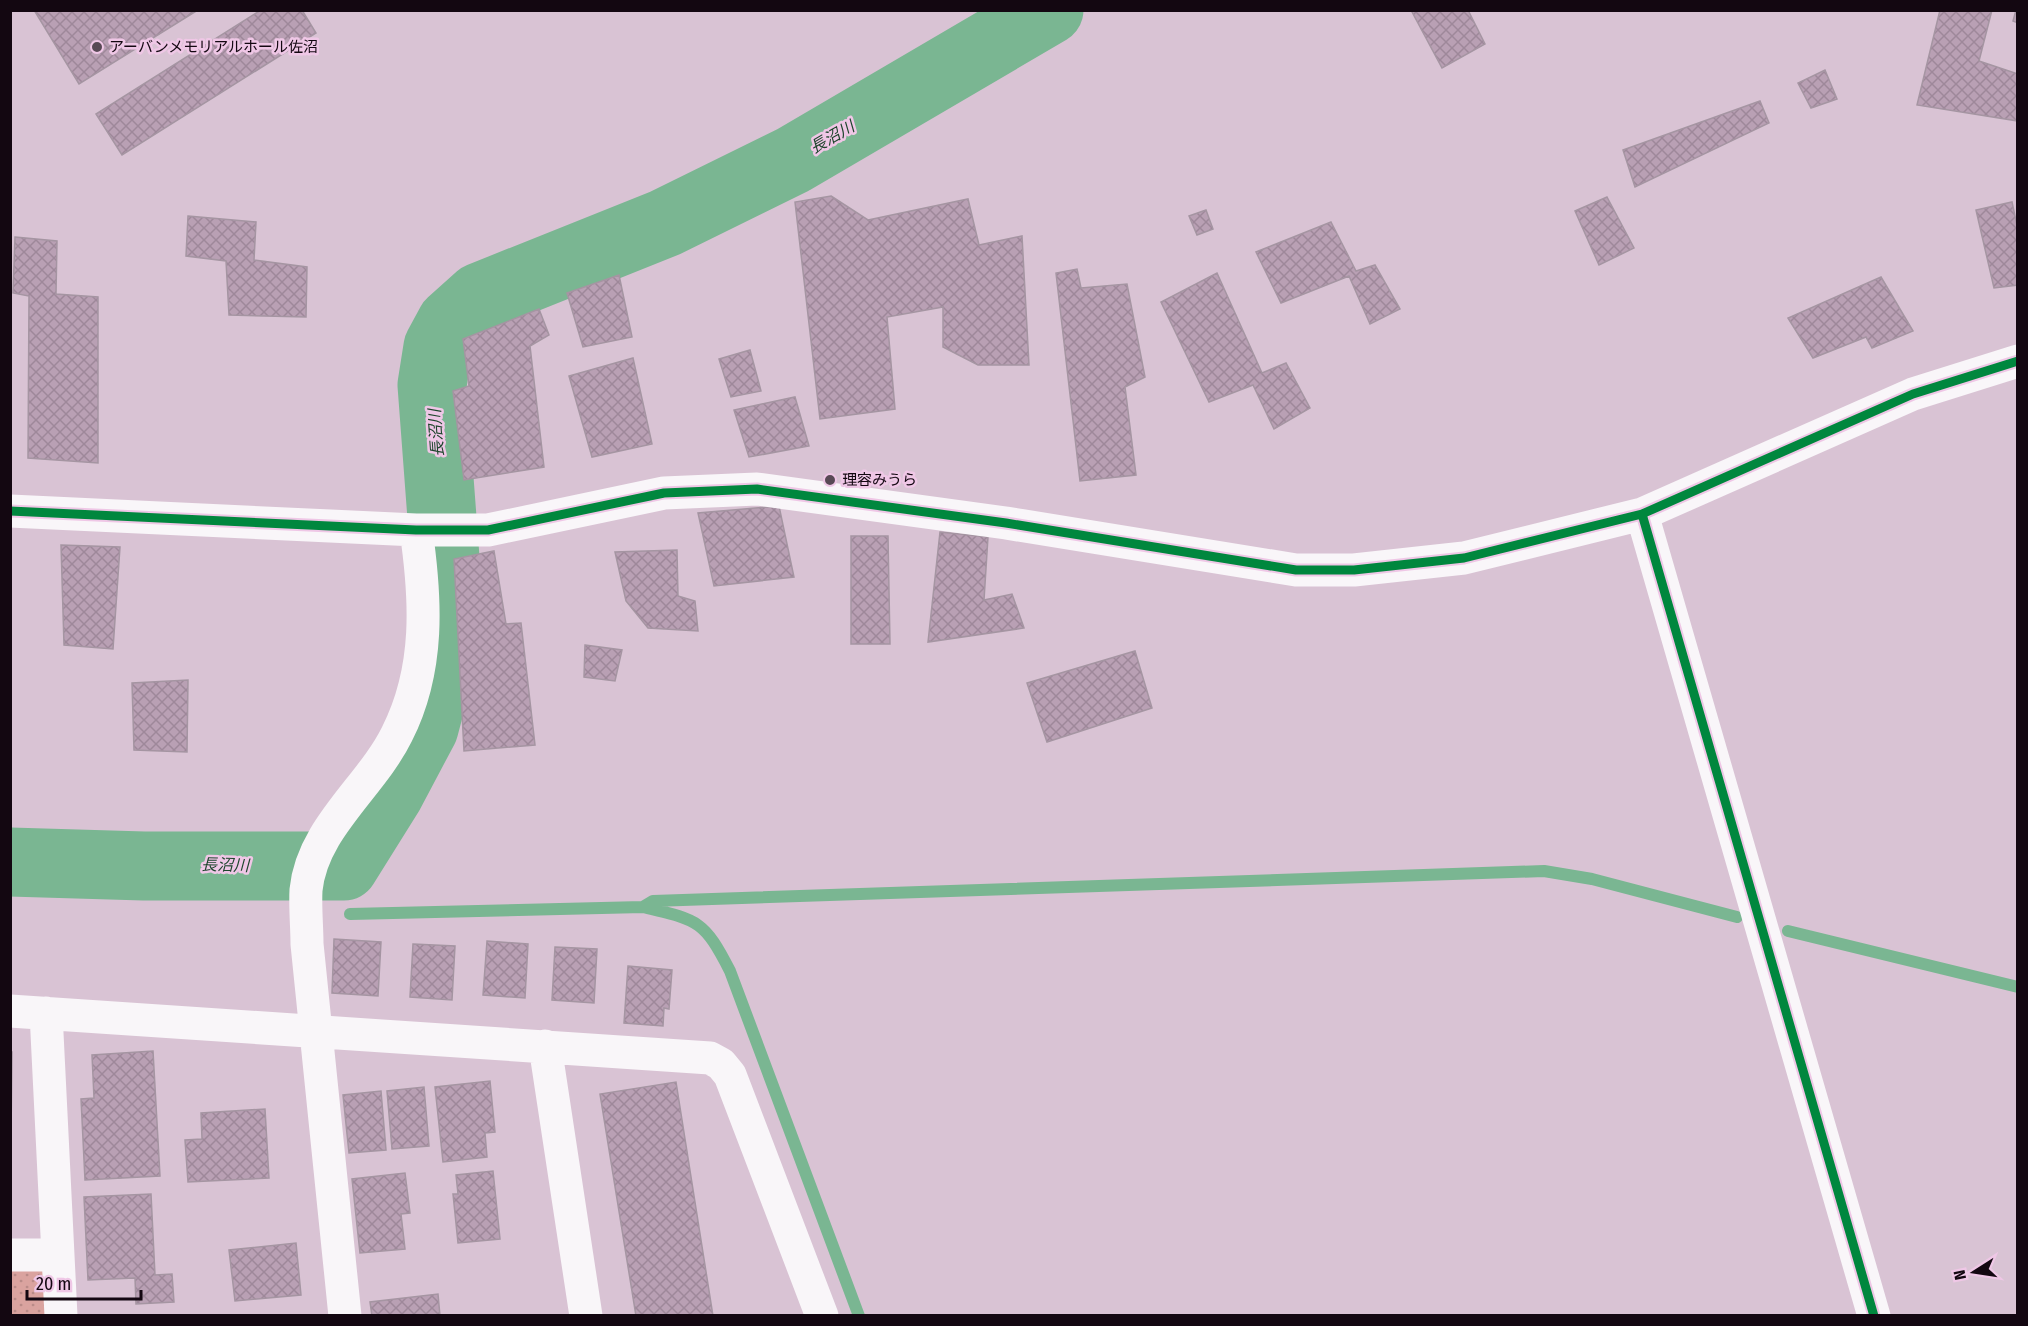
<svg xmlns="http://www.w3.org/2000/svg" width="2028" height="1326" font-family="'Fira Sans Condensed','Noto Sans JP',sans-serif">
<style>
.grass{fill:url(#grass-dots)}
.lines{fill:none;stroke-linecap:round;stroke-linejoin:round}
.stream{stroke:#7ab692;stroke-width:12}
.river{stroke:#7ab692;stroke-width:69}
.building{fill:url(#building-cross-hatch);stroke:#a595a2;stroke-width:1.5}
.street{stroke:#f9f6f9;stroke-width:33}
.cycleway-casing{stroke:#efc7e6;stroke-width:13}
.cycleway{stroke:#00873e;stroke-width:9}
.poi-dot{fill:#584955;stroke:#efc7e6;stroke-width:2}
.labels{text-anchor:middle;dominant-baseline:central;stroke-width:5;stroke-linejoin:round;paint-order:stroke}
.poi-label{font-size:15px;fill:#130711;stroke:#efc7e6;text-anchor:start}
.water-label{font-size:16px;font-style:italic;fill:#1d452c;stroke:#efc7e6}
</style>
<defs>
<pattern id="grass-dots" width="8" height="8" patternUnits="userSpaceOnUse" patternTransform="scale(1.5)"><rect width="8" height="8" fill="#daa39f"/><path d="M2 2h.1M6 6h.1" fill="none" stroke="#ba8b88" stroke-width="1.8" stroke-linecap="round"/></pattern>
<pattern id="building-cross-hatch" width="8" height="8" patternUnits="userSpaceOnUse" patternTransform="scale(1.5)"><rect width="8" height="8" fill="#b9a0b4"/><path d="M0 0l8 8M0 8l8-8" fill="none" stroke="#9e889a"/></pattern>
</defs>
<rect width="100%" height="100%" fill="#d9c3d4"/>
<path class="grass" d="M11,1269L44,1271L46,1315L11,1316Z"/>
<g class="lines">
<path class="stream" d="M643,907L653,901L1544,871L1592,879L1737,917
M350,914L643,907C698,920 704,920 730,971L859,1316
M1788,931L2018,987"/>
<path class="river" d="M10,862L144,866H344L389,794L424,728L443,656L446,571L432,385L438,347L451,323L480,297L665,223L793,160L1049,10"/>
</g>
<path class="building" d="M34,10H198L79,84Z
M261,10H302L316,33L122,155L96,114Z
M1411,10H1468L1485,44L1442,68Z
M1940,10H1992L1979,61L2018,74V121L1917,105Z
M2016,10H2018V23L2013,21Z
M1825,70L1837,99L1811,108L1798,83Z
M1760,101L1769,123L1635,187L1623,150Z
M831,196L868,220L968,199L979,245L1022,236L1029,365H978L943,347V307L887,317L895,409L820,419L795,202Z
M1607,197L1634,248L1599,265L1575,211Z
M2012,202L2018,230V285L1994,288L1976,210Z
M1206,210L1213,229L1197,235L1189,216Z
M188,216L256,222L254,260L307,267L306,317L229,315L226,261L186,256Z
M1331,222L1356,271L1375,265L1400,309L1370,324L1349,276L1281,303L1256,252Z
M15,237L57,241L56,294L98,297V463L28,458L29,296L13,293Z
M1077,269L1081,288L1127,284L1145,377L1125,387L1136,475L1080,481L1056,273Z
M1217,273L1262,373L1286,363L1310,408L1274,429L1253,385L1209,402L1161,302Z
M619,275L632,337L583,347L567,293Z
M1881,277L1913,331L1872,348L1866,337L1813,358L1788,318Z
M539,309L549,335L530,346L544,467L464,480L453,391L469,386L463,339Z
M750,350L761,391L731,397L719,359Z
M633,358L652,444L592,457L569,376Z
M795,397L809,446L749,457L734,410Z
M779,506L794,577L714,586L698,513Z
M940,532L988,537L984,600L1012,594L1024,628L928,642Z
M851,536H888L890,644H851Z
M61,545L120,547L113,649L64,645Z
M677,550L678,596L695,601L698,631L648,628L626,601L615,552Z
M494,551L506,624L521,623L535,745L464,751L454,559Z
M585,645L622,650L615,681L584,677Z
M1135,651L1152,708L1047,742L1027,683Z
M188,680L187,752L134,750L132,683Z
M334,939L381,942L378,996L332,993Z
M487,941L528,944L525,998L483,995Z
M413,944L455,946L452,1000L410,997Z
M555,947L597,949L594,1003L552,1000Z
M628,966L672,970L669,1009L664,1008L663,1026L624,1023Z
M153,1051L160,1176L85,1180L81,1099L94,1098L92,1055Z
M10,1052H12L11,1137H10Z
M490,1081L495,1132L485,1133L487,1157L443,1162L435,1087Z
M676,1082L713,1316H636L600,1094Z
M424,1087L429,1146L392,1149L387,1091Z
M381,1091L386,1150L349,1153L343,1095Z
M265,1109L269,1178L188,1182L185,1140L202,1139L201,1113Z
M493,1171L500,1239L458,1243L453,1194H458L456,1175Z
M405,1173L410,1213L401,1214L405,1249L360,1253L352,1179Z
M151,1194L155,1275L172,1274L174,1302L136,1304L135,1278L88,1280L84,1197Z
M296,1243L301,1295L235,1301L229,1250Z
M438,1294L440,1316H372L370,1302Z"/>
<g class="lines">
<path class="street" d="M10,511L416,530H488L664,493L757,489L1006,523L1296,570H1354L1464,558L1642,514
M10,1011L710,1058L721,1064L730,1075L822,1316
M46,1013L61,1316
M545,1046L586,1316
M10,1255H58
M345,1316L307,944C307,927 305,908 306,890C312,828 371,787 397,734C430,669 426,599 416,530
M1874,1316L1642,514L1913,394L2018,361"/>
<defs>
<path id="cycleway" d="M10,511L416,530H488L664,493L757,489L1006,523L1296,570H1354L1464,558L1642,514
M1874,1316L1642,514L1913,394L2018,361"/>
</defs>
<use href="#cycleway" class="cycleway-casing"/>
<use href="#cycleway" class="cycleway"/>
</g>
<g class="poi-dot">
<circle cx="97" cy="47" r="6"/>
<circle cx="830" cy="480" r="6"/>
</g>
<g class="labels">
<g class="poi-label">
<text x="109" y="47">アーバンメモリアルホール佐沼</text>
<text x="842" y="480">理容みうら</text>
</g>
<g class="water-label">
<text transform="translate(832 137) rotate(-30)">長沼川</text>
<text transform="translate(436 433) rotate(-94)">長沼川</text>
<text transform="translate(225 865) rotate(1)">長沼川</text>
</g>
</g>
<rect width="2028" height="1326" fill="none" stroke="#130711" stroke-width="24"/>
<g transform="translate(1974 1272) rotate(258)" stroke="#efc7e6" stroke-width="4.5" paint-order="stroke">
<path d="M0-4.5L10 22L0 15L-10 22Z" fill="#130711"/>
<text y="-9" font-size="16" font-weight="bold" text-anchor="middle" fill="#130711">N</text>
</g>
<path d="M27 1290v9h114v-9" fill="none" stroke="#130711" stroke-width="3"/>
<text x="36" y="1290" font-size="18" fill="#130711" stroke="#efc7e6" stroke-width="4.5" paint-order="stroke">20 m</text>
</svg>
